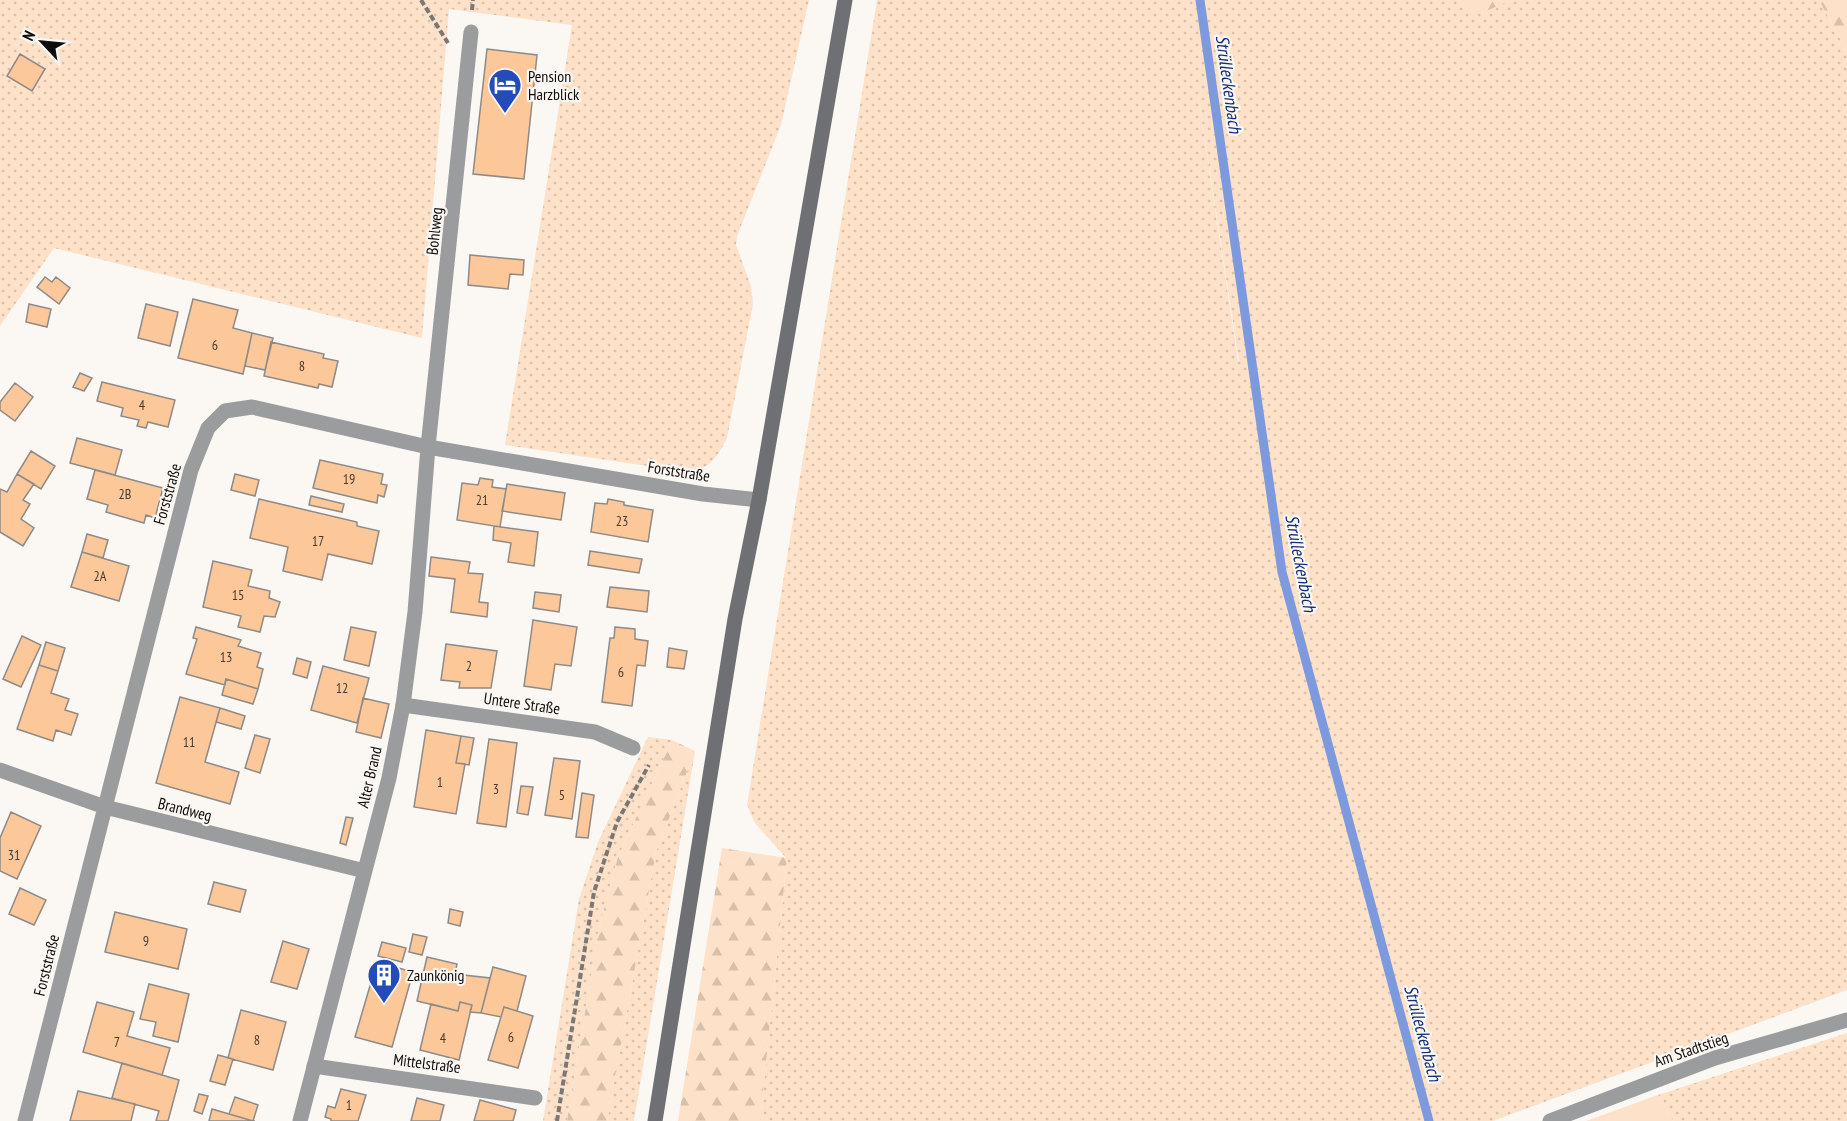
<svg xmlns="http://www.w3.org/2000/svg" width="1847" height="1121" font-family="'PT Sans Narrow',sans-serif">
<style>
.grass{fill:url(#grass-dots);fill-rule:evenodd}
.forest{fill:url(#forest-firs)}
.garden{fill:#fde1c8}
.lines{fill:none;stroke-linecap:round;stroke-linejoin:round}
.stream{stroke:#7c9add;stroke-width:9}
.building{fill:#fcc89a;stroke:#8e8a87;stroke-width:1.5}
.path{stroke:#7a7775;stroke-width:4;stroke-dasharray:6 3;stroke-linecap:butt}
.service{stroke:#9b9c9e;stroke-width:15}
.minor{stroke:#9b9c9e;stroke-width:15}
.secondary{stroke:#6f7073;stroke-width:15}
.labels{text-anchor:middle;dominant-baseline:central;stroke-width:4.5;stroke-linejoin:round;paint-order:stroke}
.number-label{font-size:14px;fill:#493b2e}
.poi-label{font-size:16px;fill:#0d0c0a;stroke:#fbf7f3;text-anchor:start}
.street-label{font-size:16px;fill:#0d0c0a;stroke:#fbf7f3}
.water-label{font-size:18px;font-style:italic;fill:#122d7a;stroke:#fbf7f3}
</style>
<defs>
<pattern id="grass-dots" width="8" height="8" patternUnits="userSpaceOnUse" patternTransform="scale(1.5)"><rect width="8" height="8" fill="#fde1c8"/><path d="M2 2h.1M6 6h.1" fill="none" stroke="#d8c0aa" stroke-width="1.8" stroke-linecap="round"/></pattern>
<pattern id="forest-firs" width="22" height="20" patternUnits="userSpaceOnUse" patternTransform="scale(1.5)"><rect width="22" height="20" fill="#fde1c8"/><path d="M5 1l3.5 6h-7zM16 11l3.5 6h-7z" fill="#d8c0aa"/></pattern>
</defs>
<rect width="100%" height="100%" fill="#fbf7f3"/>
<path class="grass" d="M0,0H809L781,125L737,236L736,245L751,286L753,304L727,438C718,456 711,468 689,472L505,445L572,25L449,9L422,338L54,248L0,326Z
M877,0H1819L1847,51V990L1493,1121H760L787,859L755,823L747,805ZM1189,35L1239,362L1238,361Z
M648,737L672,740L618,857L599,928L567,1121H543L579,899L598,842Z
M695,751L634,1121H607L656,852Z
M1847,1033V1121H1673L1658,1095Z"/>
<path class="forest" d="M1460,0H1512L1474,16L1467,12Z
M1819,0H1847V51Z
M672,740L695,751L656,852L607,1121H567L599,928L618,857Z
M722,848L787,858L760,1121H678Z"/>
<path class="garden" d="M1658,1095L1673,1121H1586Z"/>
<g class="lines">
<path class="stream" d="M1200,0L1282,572L1429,1121"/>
</g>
<path class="building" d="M487,49L537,55L524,179L473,174Z
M20,54L45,69L32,91L7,76Z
M470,255L524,260L523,275L510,274L508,289L468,285Z
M45,277L52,282L56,277L70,288L59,304L37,287Z
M193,299L238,310L233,328L252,333L243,374L178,358Z
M29,304L51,309L47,327L26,322Z
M146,304L178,312L170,346L138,338Z
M252,333L273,338L265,370L245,366Z
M271,342L324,354L323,358L338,361L332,387L319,384L318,388L264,376Z
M80,373L92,378L84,391L73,387Z
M102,382L175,400L168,427L148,422L146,428L137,426L139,420L121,416L123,408L97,401Z
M15,383L33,397L15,421L0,410V402Z
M77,438L122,450L115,475L70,463Z
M31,451L55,466L41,489L17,474Z
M320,460L383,474L381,484L387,485L384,497L378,495L377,503L313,488Z
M95,470L163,488L155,518L146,515L144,523L106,512L108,505L87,499Z
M17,474L34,484L23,500L30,504L21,519L34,528L23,546L0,532V489L7,492Z
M235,474L259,480L255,496L231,490Z
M480,478L493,480L492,487L506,489L500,527L457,520L462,483L478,485Z
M507,484L565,493L561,520L502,511Z
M311,496L344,504L342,512L309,505Z
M259,499L357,522V526L379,531L372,564L328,554L322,580L283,571L288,547L250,538Z
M608,499L624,502V505L653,510L648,542L591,532L595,503L607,504Z
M494,526L538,532L534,566L508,562L511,543L493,540Z
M87,534L108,540L103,558L82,552Z
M590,551L642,559L639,573L588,565Z
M82,552L129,566L119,601L71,587Z
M431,557L470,562L468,573L483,574L479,602L488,603L487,617L451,612L455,579L429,576Z
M213,561L252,570L248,586L270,591L269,598L280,602L275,617L264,616L260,632L238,627L241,616L203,607Z
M610,587L649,591L647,612L607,607Z
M535,592L561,595L559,612L533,608Z
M533,620L577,627L571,666L555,664L551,690L524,686Z
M196,627L241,640L238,646L261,653L257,667L263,669L258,689L226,679L225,685L186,674L197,639L193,638Z
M351,627L376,632L369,666L344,660Z
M615,627L635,629V639L648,641L645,666L637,665L632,706L602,702L610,638H614Z
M22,636L41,645L21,687L3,679Z
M46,642L65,648L58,671L39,665Z
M446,644L497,651L491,688H459L460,682L441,680Z
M669,648L687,651L684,669L667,667Z
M297,658L311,662L307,678L293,674Z
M39,665L58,671L51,693L69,699L65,710L78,714L71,735L56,730L53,741L17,729Z
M323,666L369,678L357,723L311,710Z
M226,679L258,689L253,704L222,695Z
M180,697L220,708L205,762L239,772L230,804L156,783Z
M363,698L389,704L381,738L356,732Z
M220,708L245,716L241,729L216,722Z
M426,730L461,736L456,763L465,764L456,814L414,807Z
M255,735L270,739L260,773L245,768Z
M461,736L474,738L469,765L456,763Z
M489,739L517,743L506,827L477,823Z
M554,758L580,761L572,819L545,815Z
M521,786L533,787L528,815L517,813Z
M582,793L594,795L588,838L576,837Z
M11,812L41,826L17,879L0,871V838Z
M346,817L353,818L346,845L340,843Z
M214,882L246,890L240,912L208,904Z
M20,888L46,900L34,925L9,914Z
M450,909L463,912L460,926L448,923Z
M115,912L187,929L178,969L105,952Z
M413,934L427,937L422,955L409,952Z
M283,941L309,949L297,989L271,982Z
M382,942L406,948L402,962L378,956Z
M427,957L457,964L455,974L490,978L481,1013L470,1012L472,1005L460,1002L458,1011L417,1001Z
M377,962L413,972L392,1047L355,1037Z
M493,967L526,976L517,1011L504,1007L501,1017L481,1013Z
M149,984L189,994L178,1042L153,1036L156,1022L140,1019Z
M97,1002L134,1012L127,1036L170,1048L162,1075L83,1052Z
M460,1002L472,1005L459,1060L420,1050L431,1004L458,1011Z
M504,1007L533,1016L518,1068L488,1060Z
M241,1010L286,1022L273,1070L228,1058Z
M218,1055L233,1059L225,1085L210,1081Z
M122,1063L179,1080L168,1121H156L159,1111L112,1098Z
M341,1089L366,1095L358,1121H331V1119L325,1117L328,1106L335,1108Z
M78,1091L135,1104L131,1121H70Z
M199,1094L208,1096L202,1114L194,1111Z
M235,1097L258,1105L253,1121L229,1114Z
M417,1098L444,1105L440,1121H411Z
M480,1100L516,1110L513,1121H474Z
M212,1109L253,1121H255H209Z"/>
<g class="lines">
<path class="path" d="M421,0L448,43
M472,10L473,0
M557,1121L594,892L617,822L649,765"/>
<path class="service" d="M403,705L595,732L633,748
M314,1066L535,1098"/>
<path class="minor" d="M0,770L105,807L365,871
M25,1121L191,470L208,428L225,411L252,407L428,447L703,494L759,500
M300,1121L389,778L403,705L415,612L428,447L471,32
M1550,1121L1715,1058L1847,1020"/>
<path class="secondary" d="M655,1121L735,619L759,500L845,0"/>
</g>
<defs>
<symbol id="hotel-pin" viewBox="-11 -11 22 30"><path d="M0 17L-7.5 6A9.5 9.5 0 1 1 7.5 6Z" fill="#234bba" stroke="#fbf7f3"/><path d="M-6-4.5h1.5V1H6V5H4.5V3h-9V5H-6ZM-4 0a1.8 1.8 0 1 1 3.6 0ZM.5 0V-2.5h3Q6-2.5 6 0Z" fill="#fff"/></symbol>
<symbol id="building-pin" viewBox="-11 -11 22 30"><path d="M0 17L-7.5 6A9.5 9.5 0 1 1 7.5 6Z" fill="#234bba" stroke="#fbf7f3"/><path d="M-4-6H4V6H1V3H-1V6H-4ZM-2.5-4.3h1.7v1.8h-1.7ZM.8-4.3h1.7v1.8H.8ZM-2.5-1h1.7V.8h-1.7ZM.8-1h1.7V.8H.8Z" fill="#fff"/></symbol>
</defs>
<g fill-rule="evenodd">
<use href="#hotel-pin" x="486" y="66" width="38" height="52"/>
<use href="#building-pin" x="365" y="956" width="38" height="52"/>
</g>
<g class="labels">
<g class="number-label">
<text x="215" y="345">6</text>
<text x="302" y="366">8</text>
<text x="142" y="405">4</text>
<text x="349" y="479">19</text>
<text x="125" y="494">2B</text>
<text x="482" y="500">21</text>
<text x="622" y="521">23</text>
<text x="318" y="541">17</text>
<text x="100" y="576">2A</text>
<text x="238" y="595">15</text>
<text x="226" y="657">13</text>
<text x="469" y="666">2</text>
<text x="621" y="672">6</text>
<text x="342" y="688">12</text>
<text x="189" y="742">11</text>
<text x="440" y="782">1</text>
<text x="496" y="789">3</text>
<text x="562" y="795">5</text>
<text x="14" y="855">31</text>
<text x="146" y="941">9</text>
<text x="511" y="1037">6</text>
<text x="443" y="1038">4</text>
<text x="257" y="1040">8</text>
<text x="117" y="1042">7</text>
<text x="349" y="1105">1</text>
</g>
<g class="poi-label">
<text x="528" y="76">Pension<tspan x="528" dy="18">Harzblick</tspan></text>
<text x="407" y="975">Zaunkönig</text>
</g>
<g class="street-label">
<text transform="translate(434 231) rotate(-84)">Bohlweg</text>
<text transform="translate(679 471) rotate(9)">Forststraße</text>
<text transform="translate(167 494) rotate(-74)">Forststraße</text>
<text transform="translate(522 703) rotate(8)">Untere Straße</text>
<text transform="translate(369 777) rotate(-77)">Alter Brand</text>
<text transform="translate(185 809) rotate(14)">Brandweg</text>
<text transform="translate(46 965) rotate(-76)">Forststraße</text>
<text transform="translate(1691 1049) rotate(-19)">Am Stadtstieg</text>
<text transform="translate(427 1063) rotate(7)">Mittelstraße</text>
</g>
<g class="water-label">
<text transform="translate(1229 84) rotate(82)">Strülleckenbach</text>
<text transform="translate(1301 563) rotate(79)">Strülleckenbach</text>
<text transform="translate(1423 1033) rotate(75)">Strülleckenbach</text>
</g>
</g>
<g transform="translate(42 42) rotate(296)" stroke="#fbf7f3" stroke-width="4.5" paint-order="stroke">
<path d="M0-4.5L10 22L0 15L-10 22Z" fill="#0d0c0a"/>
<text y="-9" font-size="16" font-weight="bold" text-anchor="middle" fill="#0d0c0a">N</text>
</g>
</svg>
